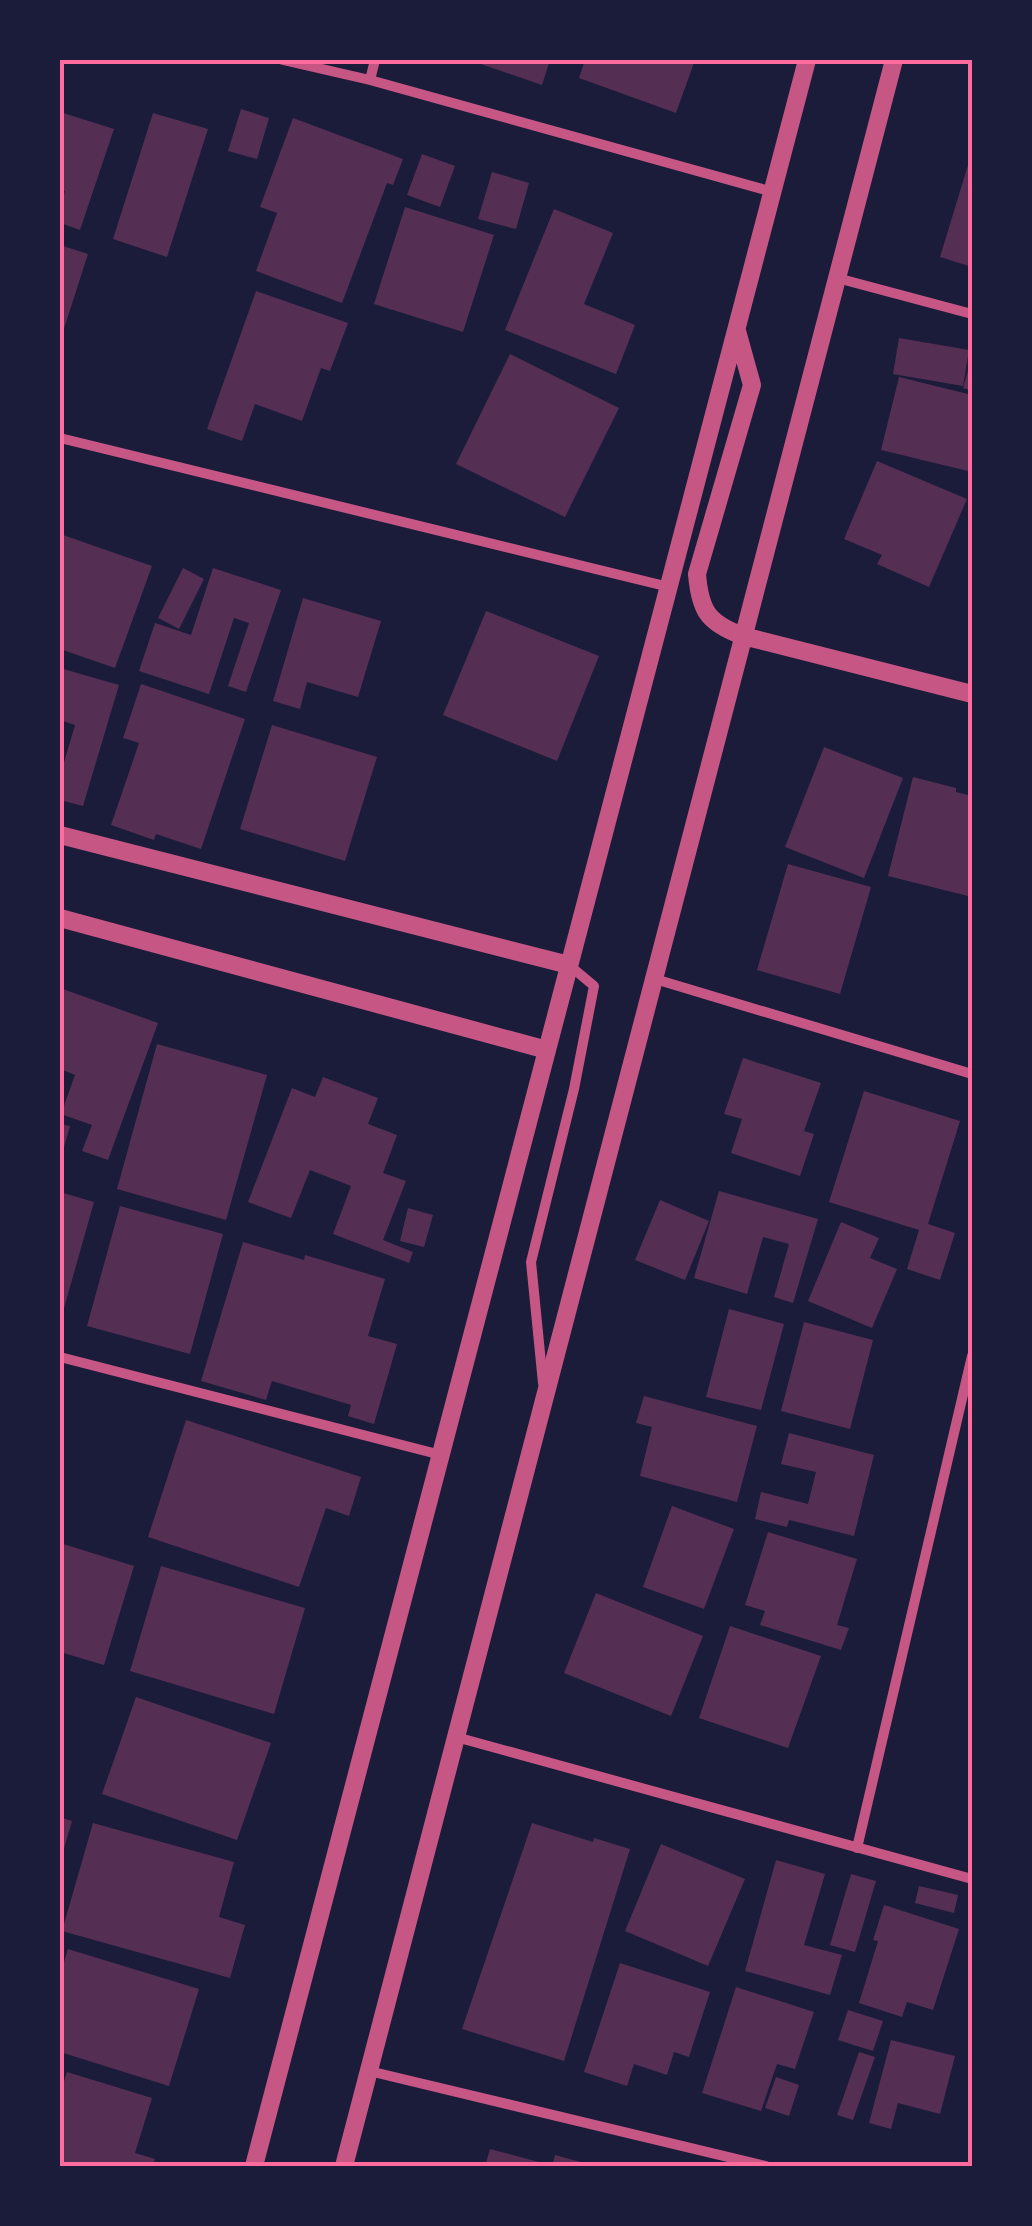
<svg xmlns="http://www.w3.org/2000/svg" width="1032" height="2226" font-family="'Titillium Web',sans-serif">
<style>
.building{fill:#542f53}
.lines{fill:none;stroke-linecap:round;stroke-linejoin:round}
.minor{stroke:#c65784;stroke-width:10}
.tertiary{stroke:#c65784;stroke-width:18}
.neatline{fill:none;stroke:#ff6b9d;stroke-width:4}
</style>
<rect width="100%" height="100%" fill="#1b1b3a"/>
<path class="building" d="M469,60H550L542,85Z
M585,60H695L676,113L579,78Z
M241,109L269,118L257,159L228,151Z
M60,112L114,129L80,230L60,223V205L65,191L60,190Z
M153,113L208,129L167,257L113,239Z
M293,118L403,159L393,185L387,183L342,303L256,271L277,213L260,207Z
M422,154L455,166L440,207L407,195Z
M971,155H972V267L940,257Z
M492,172L529,183L516,229L478,219Z
M405,207L494,235L463,332L374,304Z
M554,209L613,233L584,304L635,325L616,374L505,330Z
M60,245L88,254L61,338H60Z
M256,291L348,323L330,371L321,368L302,421L255,404L242,441L207,429Z
M899,338L969,350L963,386L893,374Z
M510,354L619,408L565,517L456,464Z
M971,360H972V391L963,388Z
M899,377L972,395V455L968,471L881,450Z
M877,461L967,499L929,587L877,564L882,555L844,539Z
M60,534L152,566L115,668L60,649Z
M183,568L204,579L179,629L158,618Z
M213,568L281,590L246,692L228,686L249,623L234,618L209,694L139,671L155,623L191,635Z
M303,598L381,621L358,697L307,682L300,709L273,701Z
M486,611L599,656L557,761L443,715Z
M60,668L119,685L83,806L60,800V776L75,725L60,720Z
M141,684L245,719L201,849L156,834L154,840L111,825L139,743L123,738Z
M272,725L377,757L345,861L240,829Z
M824,747L903,778L864,878L785,847Z
M913,777L956,788V792L972,796V897L888,876Z
M788,864L871,887L840,994L757,970Z
M60,988L158,1023L108,1160L82,1151L92,1125L61,1114L75,1075L60,1069Z
M157,1044L267,1075L226,1220L117,1189Z
M743,1058L821,1083L804,1131L814,1134L800,1176L731,1153L742,1119L724,1114Z
M323,1077L378,1098L368,1124L397,1135L383,1173L406,1181L383,1240L413,1252L409,1263L333,1234L351,1186L310,1170L291,1218L248,1202L292,1088L315,1097Z
M864,1091L960,1121L928,1224L955,1233L940,1280L907,1269L919,1230L829,1202Z
M60,1124L70,1126L61,1158H60Z
M719,1191L818,1219L793,1303L774,1297L789,1244L763,1237L747,1294L694,1278Z
M60,1192L94,1202L61,1319L60,1318Z
M660,1200L709,1221L685,1280L635,1260Z
M120,1206L223,1234L190,1354L87,1326Z
M408,1208L433,1215L424,1247L400,1241Z
M841,1222L879,1238L870,1258L897,1269L872,1328L808,1301Z
M243,1242L304,1260L305,1255L385,1279L368,1336L397,1344L374,1424L348,1416L351,1405L272,1381L266,1400L201,1381Z
M729,1309L784,1324L761,1410L706,1397Z
M804,1322L873,1340L850,1429L781,1411Z
M644,1396L757,1426L737,1502L640,1476L652,1427L636,1423Z
M186,1420L361,1477L349,1516L326,1508L299,1587L148,1537Z
M789,1433L874,1455L854,1536L789,1520L787,1527L755,1519L761,1492L808,1504L816,1472L781,1464Z
M672,1506L734,1529L704,1609L643,1587Z
M768,1532L857,1559L837,1625L849,1628L841,1650L760,1625L765,1611L745,1605Z
M60,1543L134,1566L104,1665L60,1652Z
M161,1566L305,1608L274,1714L130,1671Z
M596,1593L703,1636L671,1716L564,1673Z
M730,1626L821,1656L788,1748L699,1718Z
M136,1697L271,1743L237,1840L102,1794Z
M60,1817L72,1821L61,1859H60Z
M93,1823L234,1862L219,1917L245,1925L230,1978L62,1931Z
M532,1823L593,1842L594,1838L630,1849L564,2061L462,2029Z
M661,1844L745,1879L708,1966L625,1931Z
M776,1860L825,1874L804,1945L842,1955L830,1995L745,1971Z
M851,1874L876,1881L855,1952L830,1945Z
M919,1886L958,1895L954,1913L915,1903Z
M884,1905L959,1929L933,2010L907,2002L902,2017L859,2003L878,1941L873,1940Z
M68,1949L199,1989L169,2086L60,2052V1975Z
M620,1963L710,1992L689,2057L674,2052L667,2075L634,2064L627,2086L584,2072Z
M736,1987L814,2012L795,2069L777,2064L761,2111L702,2093Z
M848,2010L883,2021L873,2051L838,2040Z
M891,2040L955,2056L940,2114L898,2103L891,2129L869,2123Z
M859,2052L875,2057L853,2120L837,2115Z
M67,2072L152,2098L135,2153L155,2159L153,2166H60V2094Z
M776,2077L799,2085L789,2116L765,2108Z
M490,2149L550,2165V2166H485Z
M555,2155L592,2165V2166H552Z"/>
<g class="lines">
<path class="minor" d="M283,60L370,80L773,192
M370,80L375,60
M837,278L972,314
M60,438L669,587
M655,979L972,1074
M60,1357L441,1455
M543,1383L531,1262L574,1089L594,986L569,965
M456,1737L972,1879
M857,1848L972,1356
M369,2071L766,2166"/>
<path class="tertiary" d="M737,331L752,385L697,574C700,611 708,623 743,636L972,694
M60,835L569,965
M60,918L547,1050
M254,2166L807,60
M344,2166L894,60"/>
</g>
<rect width="1032" height="2226" fill="none" stroke="#1b1b3a" stroke-width="125"/>
<rect x="62" y="62" width="908" height="2102" class="neatline"/>
</svg>
